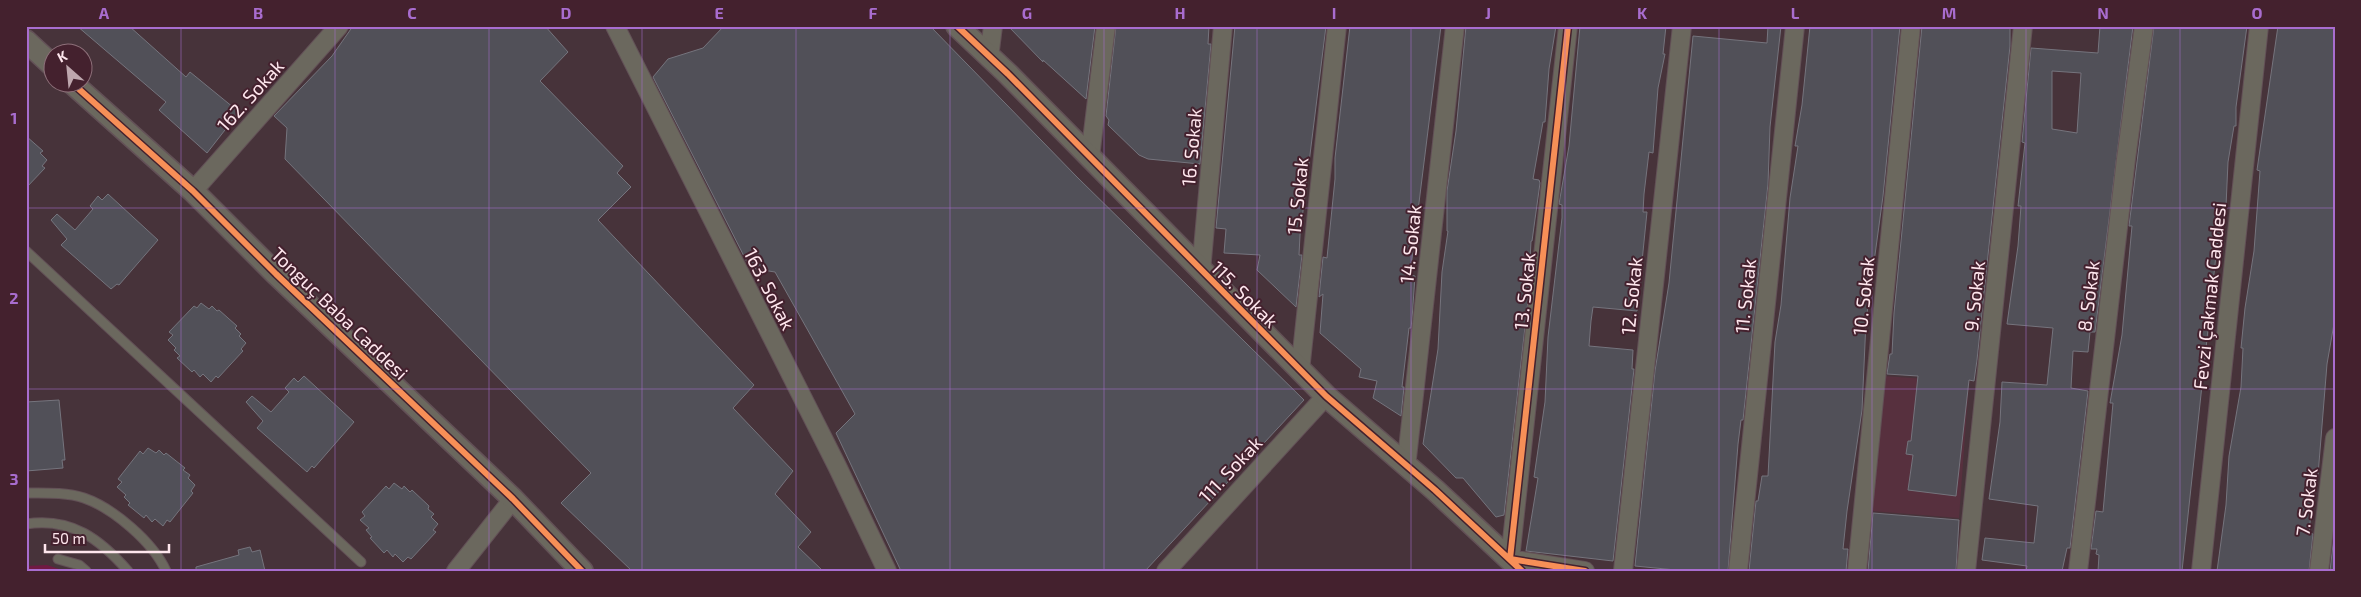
<svg xmlns="http://www.w3.org/2000/svg" width="2361" height="597" font-family="'Exo 2',sans-serif">
<style>
.built{fill:#57303e}
.green{fill:#701a43}
.building{fill:#515058;stroke:#75747d;fill-rule:evenodd}
.lines{fill:none;stroke-linecap:round;stroke-linejoin:round}
.service-casing{stroke:#635157;stroke-width:11}
.minor-casing{stroke:#635157;stroke-width:20}
.tertiary-casing{stroke:#635157;stroke-width:24}
.service{stroke:#6b685e;stroke-width:9}
.minor{stroke:#6b685e;stroke-width:18}
.tertiary{stroke:#6b685e;stroke-width:21}
.cycleway-casing{stroke:#44212e;stroke-width:9}
.cycleway{stroke:#f78f57;stroke-width:6}
.grid{fill:none;stroke:#a96dcf;stroke-width:1;stroke-opacity:0.55}
.labels{text-anchor:middle;dominant-baseline:central;stroke-width:4;stroke-linejoin:round;paint-order:stroke}
.street-label{font-size:19px;fill:#fee6ed;stroke:#44212e}
.neatline{fill:none;stroke:#a96dcf;stroke-width:2}
.grid-label{font-size:16px;text-anchor:middle;font-weight:bold;fill:#a96dcf}
</style>
<rect width="100%" height="100%" fill="#47333a"/>
<path class="built" d="M1884,376L1969,382L1959,518L1872,511Z"/>
<path class="green" d="M47,565L62,570L26,571V566Z"/>
<path class="building" d="M77,26H129L186,77L190,72L239,112L207,153L159,110L166,102Z
M353,26H545L568,52L540,81L623,166L617,173L631,187L598,220L754,385L733,408L793,471L775,494L811,532L798,547L823,571H632L561,503L591,473L285,159L287,128L274,116L332,56Z
M724,26H930L1077,177L1304,400L1145,571H901L836,433L855,414L775,272L750,268L653,77L668,59L703,48Z
M1008,26H1095L1086,99L1043,60V62Z
M1116,26H1209L1208,44H1211L1200,164L1148,159L1139,155L1108,125L1109,120L1106,116Z
M1235,26H1326L1300,235L1299,255H1302L1296,307L1257,270L1260,255L1224,253L1226,229L1216,228Z
M1350,26H1441L1410,275L1415,276L1412,319L1411,328H1409L1402,387H1404L1401,416L1373,398L1377,381L1359,377L1361,369L1320,333L1323,294L1319,297L1323,257L1327,258L1335,179V158Z
M1466,26H1556L1549,69L1545,122H1543L1533,179L1539,180L1540,183L1532,241H1531L1528,300L1504,515L1496,517L1463,478H1456L1423,444L1438,349L1442,272L1448,231H1447V191L1456,131Z
M1580,26H1666L1663,54H1665L1658,88L1653,153L1649,152L1644,194L1643,212H1647L1637,311L1593,307L1591,321L1589,346L1633,350L1632,369H1634L1613,561L1526,551L1538,478L1534,477L1545,402L1548,337L1562,218V205L1559,204L1569,146Z
M1768,26H1781L1770,127L1768,184L1743,420H1741L1738,444L1728,571H1686L1635,566L1655,371L1669,283L1693,36L1767,43Z
M1810,26H1900L1883,196L1866,321L1862,410L1847,511L1843,549H1848L1846,571H1749L1756,501H1758L1762,476H1768L1775,342L1781,305L1790,198L1798,146H1795L1802,105Z
M1922,26H2010V46L1977,360L1974,381L1969,380L1956,496L1908,490L1913,455L1906,454L1908,441H1911L1918,376L1887,374L1890,354H1892L1894,313Z
M2100,26H2133L2095,332H2090L2088,352L2073,351L2071,388L2088,391L2070,548H2067L2062,571H2026L2027,566L1982,560L1985,538L2034,543L2038,506L1989,499L2000,422L2002,382L2047,385L2053,328L2007,324L2018,246L2021,206H2018L2025,143L2022,142L2031,48L2098,53ZM2052,71L2081,73L2077,133L2052,129Z
M2154,26H2247L2236,107V126H2234L2228,162L2226,206L2217,246L2182,571H2098L2099,555L2096,554L2097,549H2091L2096,511L2103,512L2113,403H2110L2122,335L2132,226H2129Z
M2278,26H2335V318L2327,364L2318,475L2315,493H2313L2309,533L2313,534L2309,571H2217L2226,505L2229,456L2241,387L2243,348H2241L2245,308L2254,251L2260,171L2257,170Z
M26,136L43,151L40,153L47,160L42,166L45,168L26,188Z
M108,194L158,240L119,285L117,284L111,289L61,245L67,239L51,220L57,214L75,230L93,209L90,206L98,196L102,200Z
M201,303L209,309L212,306L217,311L219,310L237,326L235,328L241,334L239,336L246,343L241,349L243,351L218,378L216,376L211,382L203,374L200,377L194,370L192,372L177,358L180,356L174,350L176,348L168,340L173,335L169,332L194,306L197,308Z
M304,376L354,422L314,468L312,466L307,472L257,428L263,421L246,402L252,396L271,412L289,392L285,388L294,378L298,382Z
M59,400L65,460H62L63,468L26,471V402Z
M148,448L156,453L159,450L164,455L166,453L185,468L183,470L190,475L188,478L195,485L191,491L193,493L170,522L167,520L163,526L155,519L152,522L146,515L144,518L128,505L130,503L124,497L126,495L117,487L122,482L118,479L140,451L143,454Z
M394,483L402,489L404,486L410,492L412,490L429,506L428,509L434,514L431,517L438,524L433,530L436,532L411,559L408,557L403,562L395,554L393,557L387,550L384,553L370,538L372,537L366,530L369,528L360,520L365,516L362,512L386,486L389,489Z
M1873,513L1959,520L1956,571H1868Z
M2334,536L2335,571H2330Z
M250,547L252,552L260,550L265,571H196V567L239,555L238,550Z"/>
<g class="lines">
<defs>
<path id="service" d="M26,251L361,562
M26,493C44,493 67,492 84,498C113,508 153,542 166,571
M26,524C71,517 100,539 128,571
M58,559L79,565L86,571"/>
<path id="minor" d="M615,26L837,466L887,571
M1568,26L1510,559L1585,571
M989,58L993,26
M1090,157L1106,26
M193,191L339,26
M1201,271L1223,26
M1300,371L1337,26
M1406,467L1455,26
M456,571L513,499
M1166,571L1326,396
M1623,571L1682,26
M1738,571L1795,26
M1857,571L1911,26
M1966,571L2023,26
M2078,571L2126,159L2144,26
M2201,571L2259,26
M2319,571L2335,438"/>
<path id="tertiary" d="M957,26L1008,74L1326,396L1435,490L1522,571
M26,41L52,65
M71,82L193,191L276,274L513,499L582,571"/>
</defs>
<use href="#service" class="service-casing"/>
<use href="#minor" class="minor-casing"/>
<use href="#tertiary" class="tertiary-casing"/>
<use href="#service" class="service"/>
<use href="#minor" class="minor"/>
<use href="#tertiary" class="tertiary"/>
<defs>
<path id="cycleway" d="M957,26L1008,74L1326,396L1435,490L1522,571
M1568,26L1510,559L1585,571
M71,82L193,191L276,274L513,499L582,571"/>
</defs>
<use href="#cycleway" class="cycleway-casing"/>
<use href="#cycleway" class="cycleway"/>
</g>
<path class="grid" d="M181,26V571M335,26V571M489,26V571M642,26V571M796,26V571M950,26V571M1104,26V571M1257,26V571M1411,26V571M1565,26V571M1719,26V571M1872,26V571M2026,26V571M2180,26V571M26,208H2335M26,389H2335"/>
<g class="labels">
<g class="street-label">
<text transform="translate(250 95) rotate(-48)">162. Sokak</text>
<text transform="translate(1191 147) rotate(-85)">16. Sokak</text>
<text transform="translate(1297 196) rotate(-84)">15. Sokak</text>
<text transform="translate(1410 244) rotate(-84)">14. Sokak</text>
<text transform="translate(770 289) rotate(63)">163. Sokak</text>
<text transform="translate(1524 291) rotate(-84)">13. Sokak</text>
<text transform="translate(1245 294) rotate(45)">115. Sokak</text>
<text transform="translate(1631 296) rotate(-84)">12. Sokak</text>
<text transform="translate(1745 296) rotate(-84)">11. Sokak</text>
<text transform="translate(1863 296) rotate(-84)">10. Sokak</text>
<text transform="translate(1974 296) rotate(-84)">9. Sokak</text>
<text transform="translate(2088 296) rotate(-83)">8. Sokak</text>
<text transform="translate(2209 296) rotate(-84)">Fevzi Çakmak Caddesi</text>
<text transform="translate(340 313) rotate(44)">Tonguç Baba Caddesi</text>
<text transform="translate(1230 469) rotate(-47)">111. Sokak</text>
<text transform="translate(2306 502) rotate(-83)">7. Sokak</text>
</g>
</g>
<rect width="2361" height="597" fill="none" stroke="#44212e" stroke-width="55"/>
<g transform="translate(68 68) rotate(333)"><circle r="24" fill="#44212e" stroke="#8e707a"/>
<path d="M0-4L9 19L0 12L-9 19Z" fill="#bea7ae"/>
<text y="-8" font-size="14" font-weight="bold" text-anchor="middle" fill="#fee6ed">K</text>
</g>
<path d="M45 544v8h124v-8" fill="none" stroke="#fee6ed" stroke-width="2.5"/>
<text x="52" y="544" font-size="15" fill="#fee6ed" stroke="#44212e" stroke-width="4" paint-order="stroke">50 m</text>
<rect x="28" y="28" width="2306" height="542" class="neatline"/>
<g class="grid-label">
<text x="104" y="19">A</text>
<text x="258" y="19">B</text>
<text x="412" y="19">C</text>
<text x="566" y="19">D</text>
<text x="719" y="19">E</text>
<text x="873" y="19">F</text>
<text x="1027" y="19">G</text>
<text x="1180" y="19">H</text>
<text x="1334" y="19">I</text>
<text x="1488" y="19">J</text>
<text x="1642" y="19">K</text>
<text x="1795" y="19">L</text>
<text x="1949" y="19">M</text>
<text x="2103" y="19">N</text>
<text x="2257" y="19">O</text>
<text x="14" y="124">1</text>
<text x="14" y="304">2</text>
<text x="14" y="485">3</text>
</g>
</svg>
